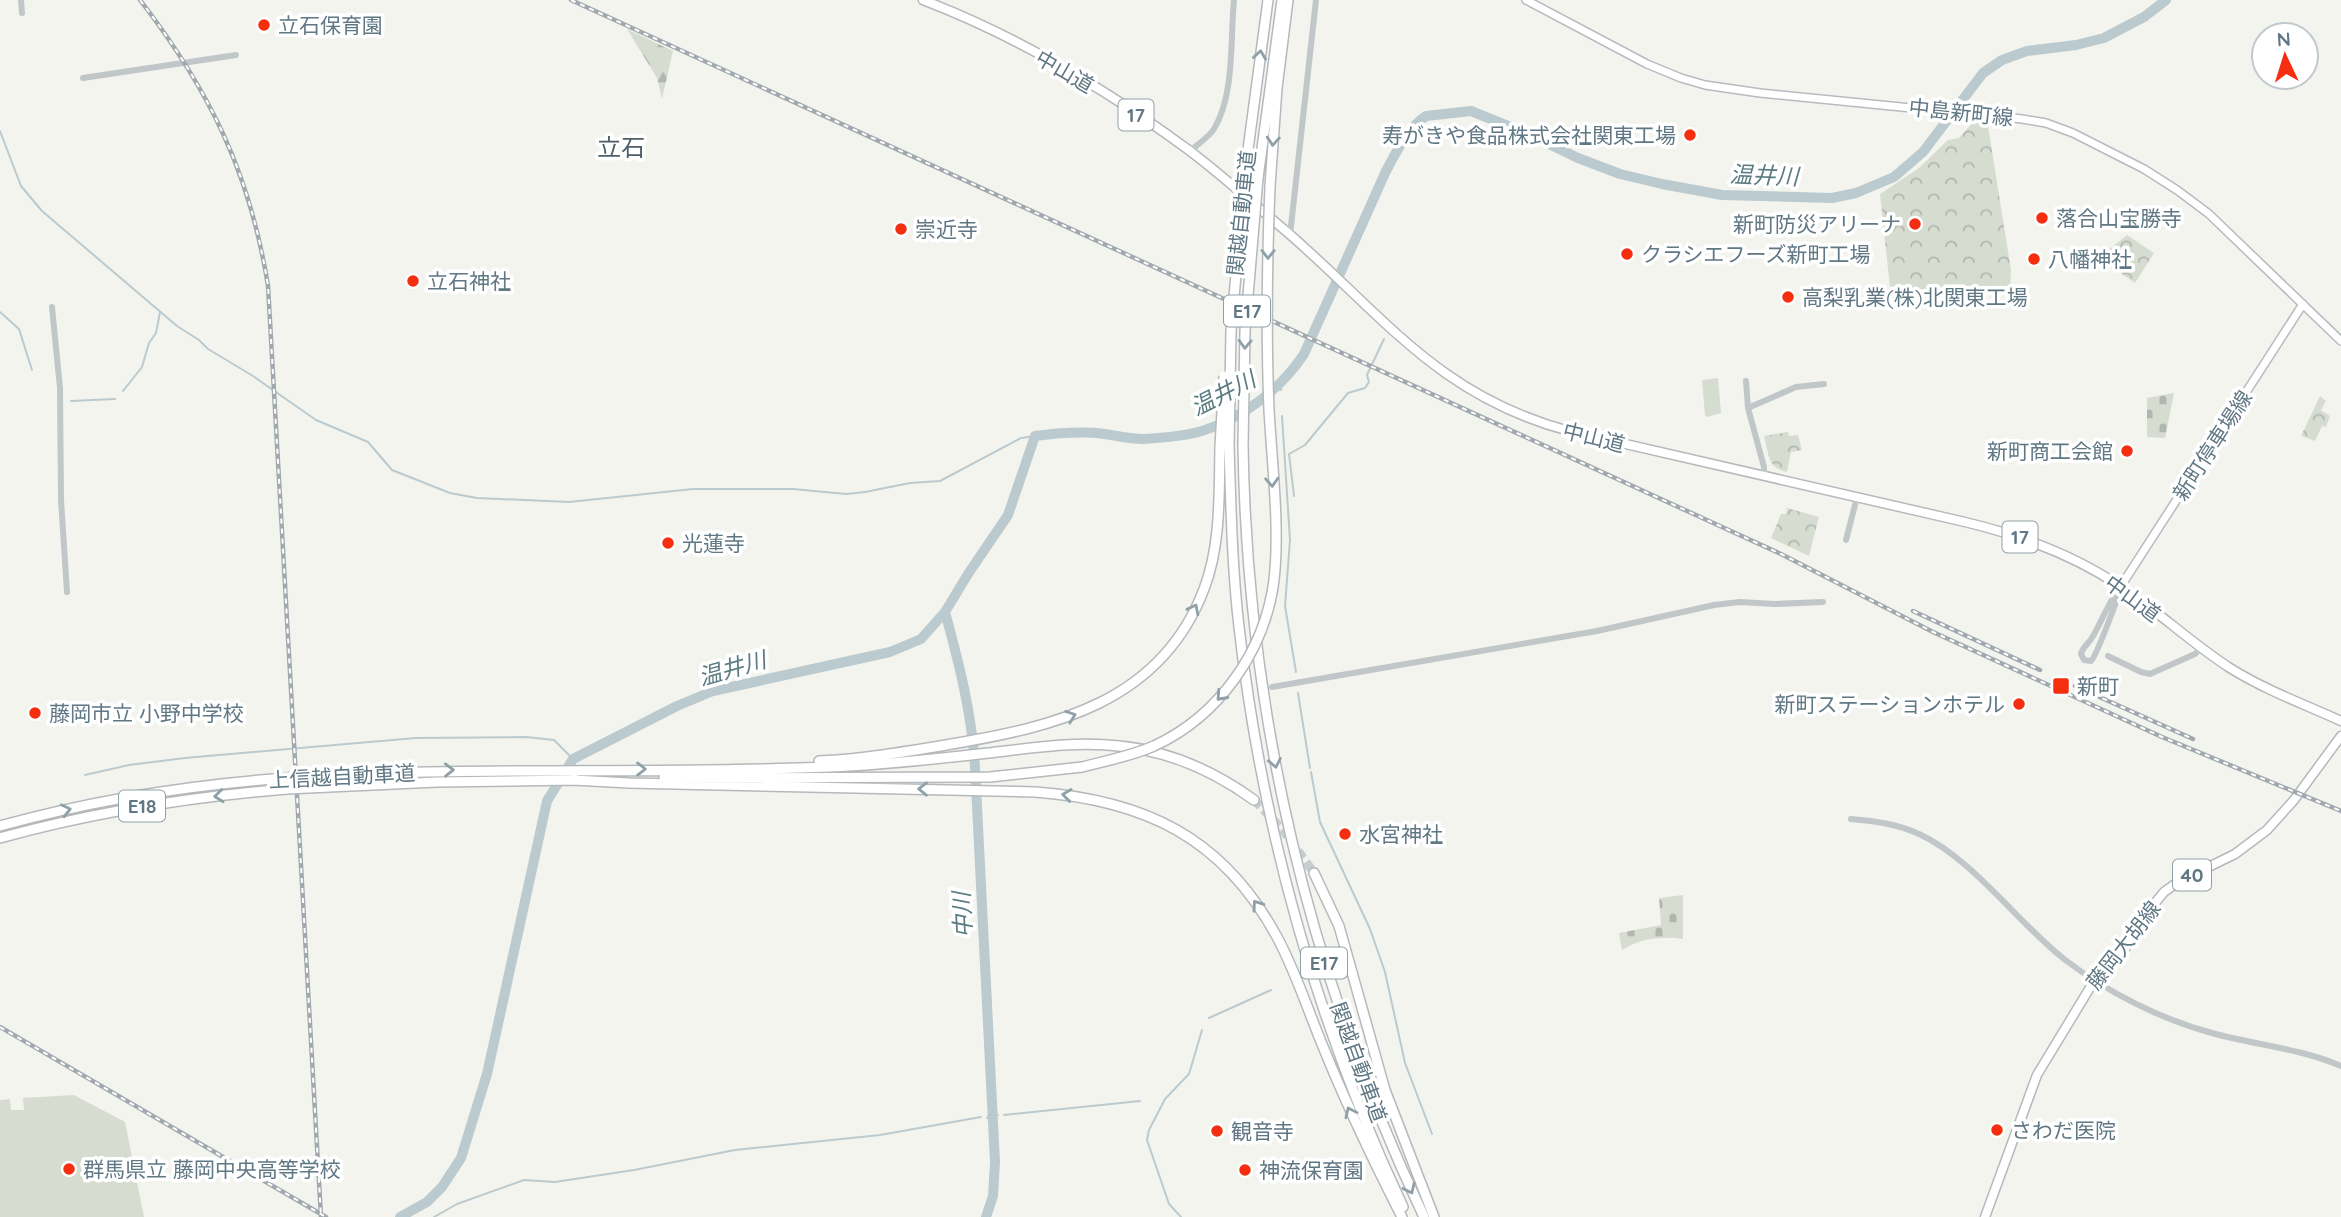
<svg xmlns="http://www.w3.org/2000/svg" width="2341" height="1217" font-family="Quicksand,'Noto Sans JP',sans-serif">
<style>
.forest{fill:url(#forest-firs)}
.cemetery{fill:url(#cemetery-stones)}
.park{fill:url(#park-crowns)}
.pitch{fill:#d6dcd0}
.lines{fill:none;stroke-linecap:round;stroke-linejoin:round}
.stream{stroke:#bbcace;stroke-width:2}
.river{stroke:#bbcace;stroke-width:10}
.motorway-tunnel{stroke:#c8cecf;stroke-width:9;stroke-dasharray:9 4.5;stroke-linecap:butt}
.secondary-casing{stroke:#b5bbbf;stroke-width:10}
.primary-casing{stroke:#b4b9bc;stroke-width:11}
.trunk-casing{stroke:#b5b9bc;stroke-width:11}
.motorway-casing{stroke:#b5b9bc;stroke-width:12}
.tertiary{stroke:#c1c6c9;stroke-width:6}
.secondary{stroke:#fff;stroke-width:7}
.primary{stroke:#fff;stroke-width:8}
.trunk{stroke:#fff;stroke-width:8}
.motorway{stroke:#fff;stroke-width:9}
.rail-casing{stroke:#a1a9ae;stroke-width:4.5}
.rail{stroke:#fff;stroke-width:2;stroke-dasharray:5;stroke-linecap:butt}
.motorway-bridge-casing{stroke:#b5b9bc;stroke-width:12;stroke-linecap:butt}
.motorway-bridge{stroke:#fff;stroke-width:9}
.oneway{stroke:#90a0a9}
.poi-dot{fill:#f52e0f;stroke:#fff;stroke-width:2.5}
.labels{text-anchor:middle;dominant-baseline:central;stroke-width:7;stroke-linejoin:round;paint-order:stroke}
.shield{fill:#fff;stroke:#90a0a9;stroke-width:2}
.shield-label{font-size:19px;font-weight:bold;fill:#607784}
.poi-label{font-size:21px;fill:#607784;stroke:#fff;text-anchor:start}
.street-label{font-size:21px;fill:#607784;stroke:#fff}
.water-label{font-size:23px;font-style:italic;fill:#5b7b82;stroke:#fff}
.quarter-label{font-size:24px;fill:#4f5f68;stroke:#fff}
</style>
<defs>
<pattern id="forest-firs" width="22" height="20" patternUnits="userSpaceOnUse" patternTransform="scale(1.75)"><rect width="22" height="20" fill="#d6dcd0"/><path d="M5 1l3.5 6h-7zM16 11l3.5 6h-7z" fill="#b1b7ae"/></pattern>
<pattern id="cemetery-stones" width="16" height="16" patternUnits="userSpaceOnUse" patternTransform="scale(1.75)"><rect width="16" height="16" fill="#d6dcd0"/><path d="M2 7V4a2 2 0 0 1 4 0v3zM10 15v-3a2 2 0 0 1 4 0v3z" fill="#b1b7ae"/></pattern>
<pattern id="park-crowns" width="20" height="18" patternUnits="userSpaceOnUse" patternTransform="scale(1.75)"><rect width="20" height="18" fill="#d6dcd0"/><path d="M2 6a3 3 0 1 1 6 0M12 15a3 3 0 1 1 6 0" fill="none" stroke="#b1b7ae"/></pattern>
</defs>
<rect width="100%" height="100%" fill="#f4f4ef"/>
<path class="forest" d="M627,29L673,51L662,99L657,78Z"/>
<path class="cemetery" d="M2174,393L2165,438L2147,437V398Z
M1683,895V939C1661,936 1641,938 1622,950L1619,933L1661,925L1659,898Z"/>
<path class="park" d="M1973,122L1988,126L2011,270L2010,292L1892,306L1880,194L1919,168L1948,140L1959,138Z
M2127,235L2154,253L2135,283L2122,274L2107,251Z
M2320,396L2326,401L2321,410L2330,416L2326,427L2322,426L2315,441L2301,436Z
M1788,432L1789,436L1798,435L1802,450L1791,452L1787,472C1767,468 1769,454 1764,436Z
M1787,508L1819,517L1809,556L1771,538L1781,514H1786Z"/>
<path class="pitch" d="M1718,378L1721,413L1707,417L1705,415L1702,380Z
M74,1095L125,1122L144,1217H0V1100L10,1099L11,1110H24L23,1098Z"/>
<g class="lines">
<path class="stream" d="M0,131L21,186L42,211L177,326L199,340L208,349L253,376L316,420L368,442L392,470L450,493L477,498L569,502L693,489H793L846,494L865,492L910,483L940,481L1021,438L1035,436
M0,312L19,329L32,370
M1281,384V390
M123,391L142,367L149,343L156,333L160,312
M71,401L115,399
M1282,416L1290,540L1285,606L1296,672
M1294,496L1289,454L1305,445L1348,393L1365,388L1369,382L1367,375L1384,339
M1298,693L1310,768
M1311,772L1320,822L1370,929L1385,972L1405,1063L1432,1134
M85,775L129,765L185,758L416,738L526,737L554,740L573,759
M1209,1018L1271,990
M1004,1115L1140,1101
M988,1116L998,1115
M987,1118H994
M434,1217L457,1204L524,1180L555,1182L634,1170L735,1150L880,1135L981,1117
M1181,1217L1169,1204L1147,1140L1149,1130L1165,1099L1189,1074L1202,1030"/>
<path class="river" d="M945,612C959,663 972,714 975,767L995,1162L993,1196L986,1217
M400,1217L427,1202L442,1187L461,1158L487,1074L547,801L573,759L677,706L713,691L890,652L921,639L945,612L968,574L1008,515L1035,436C1058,433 1082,431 1105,434C1118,436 1130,439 1143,439C1161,438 1185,436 1202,431C1243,418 1281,389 1304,354L1386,171C1397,151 1407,129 1426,116L1471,111L1528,134L1578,158L1620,174L1662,184L1722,195L1832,198L1856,193L1894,177L1923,152L1983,73L2002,60L2027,51L2076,45L2104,38L2144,17L2166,0"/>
<path class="motorway-tunnel" d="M1254,800L1283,830L1314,873"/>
<defs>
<path id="secondary" d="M1526,0L1647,64L1681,78L1705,85L1760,93L2022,119L2046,123L2073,133L2144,169L2177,190L2209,214L2341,341
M2121,586L2303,304"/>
<path id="primary" d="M1985,1217L2037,1075L2094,981L2128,945L2151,908L2164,892L2178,882L2235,854L2267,830L2294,800L2341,736"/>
<path id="trunk" d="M923,0C1017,36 1109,91 1190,151C1223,176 1255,205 1287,232C1383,315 1438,396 1569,431L1965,522C2019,535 2072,554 2118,585C2157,610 2191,643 2230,668C2265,690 2304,704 2341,721"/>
<path id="motorway" d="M1245,172L1268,0
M1258,178L1282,0
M1270,186L1277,88L1288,0
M1243,445C1247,713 1309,975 1424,1217
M1229,447C1231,507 1232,567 1239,627C1262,827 1317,1024 1403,1207
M819,761C862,759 904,752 946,745C1054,727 1161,703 1204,589C1221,545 1219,494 1220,447
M307,776C481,767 656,774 830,767C883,765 935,759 988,753C1032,748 1075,741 1119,746C1170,751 1214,771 1254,800
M664,778L990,777L1082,767
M573,780L629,783L1035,792C1144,800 1223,837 1277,937C1296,972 1308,1011 1324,1049C1347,1106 1374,1162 1402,1217
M308,788L437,782L577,780
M0,826C93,800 190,785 286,778
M0,838C94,812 190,797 287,789
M1314,873L1339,926L1385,1090L1434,1217"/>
</defs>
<use href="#secondary" class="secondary-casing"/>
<use href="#primary" class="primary-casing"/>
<use href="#trunk" class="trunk-casing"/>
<use href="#motorway" class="motorway-casing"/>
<path class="tertiary" d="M21,0L22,13
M83,78L236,55
M1190,151C1197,145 1209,137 1214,129C1235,94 1230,40 1234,0
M1290,235L1316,0
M52,307L60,388L61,500L67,592
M1746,381L1748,408L1764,467V475
M1748,408L1796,387L1824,384
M1846,540L1857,497
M2121,586C2119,596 2096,657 2091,661L2084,660L2081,654C2083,646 2089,644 2093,636C2103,619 2109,601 2121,586Z
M2108,656L2141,672L2150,674L2195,654L2201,648
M1272,687L1597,631L1714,605L1740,602L1775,604L1823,602
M1851,819C1875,821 1897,824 1919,834C1972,858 2018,923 2064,959C2107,992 2160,1019 2212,1033C2255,1045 2299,1048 2341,1066"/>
<use href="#secondary" class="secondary"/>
<use href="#primary" class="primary"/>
<use href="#trunk" class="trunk"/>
<use href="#motorway" class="motorway"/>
<defs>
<path id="rail" d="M140,0C210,91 250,173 268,286L321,1217
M571,0L1781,554L1933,632L2162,737L2341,811
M1913,611L2040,670
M2075,686L2193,739
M0,1027L326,1217"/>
</defs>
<use href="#rail" class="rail-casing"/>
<use href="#rail" class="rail"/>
<defs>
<path id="motorway-bridge" d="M1243,445L1245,331L1258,178
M1220,447L1224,376
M1229,447L1231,331L1245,172
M1082,767C1106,761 1131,756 1154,746C1219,716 1265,651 1274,580C1280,529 1272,463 1269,410C1266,335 1267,261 1270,186
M286,778L307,776
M287,789L308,788"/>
</defs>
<use href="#motorway-bridge" class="motorway-bridge-casing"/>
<use href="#motorway-bridge" class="motorway-bridge"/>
</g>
<defs><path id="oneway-chevron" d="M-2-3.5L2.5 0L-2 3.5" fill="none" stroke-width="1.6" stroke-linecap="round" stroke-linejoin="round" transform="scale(1.75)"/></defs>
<g class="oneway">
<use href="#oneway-chevron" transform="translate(1260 55) rotate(-82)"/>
<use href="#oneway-chevron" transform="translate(1273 141) rotate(94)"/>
<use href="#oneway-chevron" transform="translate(1268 254) rotate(91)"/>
<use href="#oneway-chevron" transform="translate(1245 344) rotate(92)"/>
<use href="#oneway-chevron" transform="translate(1272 482) rotate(87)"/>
<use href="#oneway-chevron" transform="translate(1194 609) rotate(-63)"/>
<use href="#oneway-chevron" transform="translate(1221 696) rotate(132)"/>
<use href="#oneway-chevron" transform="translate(1071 716) rotate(-20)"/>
<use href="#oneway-chevron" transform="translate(1275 763) rotate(79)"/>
<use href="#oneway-chevron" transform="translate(641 769)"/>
<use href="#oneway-chevron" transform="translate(449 770) rotate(-1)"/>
<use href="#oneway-chevron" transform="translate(923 789) rotate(-179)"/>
<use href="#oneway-chevron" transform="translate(1067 795) rotate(-173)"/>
<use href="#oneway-chevron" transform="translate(219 796) rotate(174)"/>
<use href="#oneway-chevron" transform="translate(66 810) rotate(-13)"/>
<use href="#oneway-chevron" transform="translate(1257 905) rotate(-125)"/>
<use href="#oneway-chevron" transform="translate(1350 1112) rotate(-115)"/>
<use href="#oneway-chevron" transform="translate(1410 1189) rotate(65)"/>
</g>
<g class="poi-dot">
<circle cx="264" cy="25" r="7"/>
<circle cx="1690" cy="135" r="7"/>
<circle cx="2042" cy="218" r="7"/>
<circle cx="1915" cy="224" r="7"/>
<circle cx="901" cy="229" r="7"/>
<circle cx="1627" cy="254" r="7"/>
<circle cx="2034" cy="259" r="7"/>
<circle cx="413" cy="281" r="7"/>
<circle cx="1788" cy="297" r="7"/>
<circle cx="2127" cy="451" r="7"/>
<circle cx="668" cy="543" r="7"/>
<rect x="2052" y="677" width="18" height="18" rx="3.5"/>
<circle cx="2019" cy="704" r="7"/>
<circle cx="35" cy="713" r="7"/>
<circle cx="1345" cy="834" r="7"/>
<circle cx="1997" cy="1130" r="7"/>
<circle cx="1217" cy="1131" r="7"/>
<circle cx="69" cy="1169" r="7"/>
<circle cx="1245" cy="1170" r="7"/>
</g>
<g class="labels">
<g class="shield">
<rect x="1118.5" y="99.5" width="35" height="31" rx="5"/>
<rect x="1224" y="295.5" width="46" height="31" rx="5"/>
<rect x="2002.5" y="521.5" width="35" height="31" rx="5"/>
<rect x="119" y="790.5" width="46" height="31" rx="5"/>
<rect x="2173" y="859.5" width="38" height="31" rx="5"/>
<rect x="1301" y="947.5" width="46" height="31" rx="5"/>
</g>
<g class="shield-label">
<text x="1136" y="115">17</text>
<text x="1247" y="311">E17</text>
<text x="2020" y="537">17</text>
<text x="142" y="806">E18</text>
<text x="2192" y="875">40</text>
<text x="1324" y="963">E17</text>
</g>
<g class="poi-label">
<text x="278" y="25">立石保育園</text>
<text x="1676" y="135" text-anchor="end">寿がきや食品株式会社関東工場</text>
<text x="2056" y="218">落合山宝勝寺</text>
<text x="1901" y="224" text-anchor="end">新町防災アリーナ</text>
<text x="915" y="229">崇近寺</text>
<text x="1641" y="254">クラシエフーズ新町工場</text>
<text x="2048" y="259">八幡神社</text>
<text x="427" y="281">立石神社</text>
<text x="1802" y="297">高梨乳業(株)北関東工場</text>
<text x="2113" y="451" text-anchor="end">新町商工会館</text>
<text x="682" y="543">光蓮寺</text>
<text x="2077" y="686">新町</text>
<text x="2005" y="704" text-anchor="end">新町ステーションホテル</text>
<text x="49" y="713">藤岡市立 小野中学校</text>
<text x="1359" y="834">水宮神社</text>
<text x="2011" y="1130">さわだ医院</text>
<text x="1231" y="1131">観音寺</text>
<text x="83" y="1169">群馬県立 藤岡中央高等学校</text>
<text x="1259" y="1170">神流保育園</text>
</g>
<g class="street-label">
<text transform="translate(1065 71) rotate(30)">中山道</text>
<text transform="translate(1961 112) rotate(6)">中島新町線</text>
<text transform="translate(1241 213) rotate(-84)">関越自動車道</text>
<text transform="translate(1594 437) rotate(14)">中山道</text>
<text transform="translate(2212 445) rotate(-57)">新町停車場線</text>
<text transform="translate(2133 598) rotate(36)">中山道</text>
<text transform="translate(342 776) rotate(-3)">上信越自動車道</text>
<text transform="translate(2123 945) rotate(-52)">藤岡大胡線</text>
<text transform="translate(1359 1062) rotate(70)">関越自動車道</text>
</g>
<g class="water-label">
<text transform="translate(1764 175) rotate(2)">温井川</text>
<text transform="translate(1223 393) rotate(-27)">温井川</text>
<text transform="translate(732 668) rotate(-16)">温井川</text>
<text transform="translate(962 915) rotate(-93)">中川</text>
</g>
<g class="quarter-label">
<text x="621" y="147">立石</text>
</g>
</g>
<g transform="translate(2285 56) rotate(356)"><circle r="33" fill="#ffffff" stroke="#bfc9ce" stroke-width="2"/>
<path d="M0-5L12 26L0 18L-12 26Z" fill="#f52e0f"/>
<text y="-10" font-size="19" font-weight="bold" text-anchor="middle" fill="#607784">N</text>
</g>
</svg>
